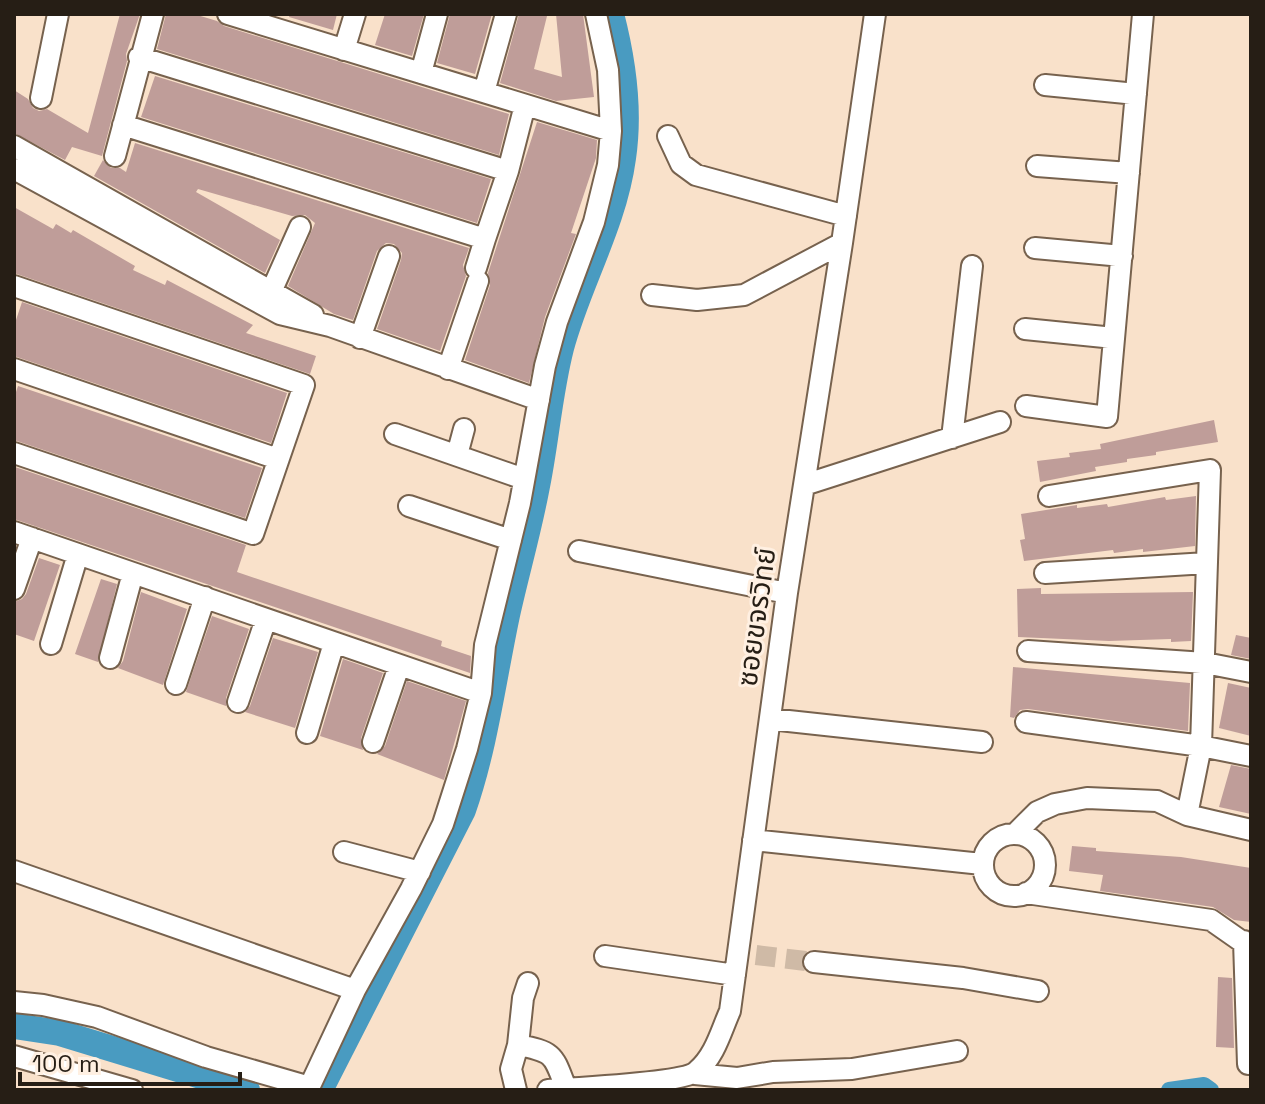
<svg xmlns="http://www.w3.org/2000/svg" width="1265" height="1104" font-family="'Space Grotesk','Noto Sans Thai',sans-serif">
<style>
.lines{fill:none;stroke-linecap:round;stroke-linejoin:round}
.canal{stroke:#499bc1;stroke-width:16}
.river{stroke:#499bc1;stroke-width:26}
.building{fill:#bf9d99}
.minor-tunnel{stroke:#cfbaa6;stroke-width:20;stroke-dasharray:20 10;stroke-linecap:butt}
.minor-casing{stroke:#77624e;stroke-width:24}
.minor{stroke:#fff;stroke-width:20}
.labels{text-anchor:middle;dominant-baseline:central;stroke-width:6;stroke-linejoin:round;paint-order:stroke}
.street-label{font-size:28px;fill:#261e15;stroke:#fff0e2}
</style>
<rect width="100%" height="100%" fill="#f9e1ca"/>
<g class="lines">
<path class="canal" d="M1169,1090L1204,1085L1211,1090"/>
<path class="river" d="M14,1026L60,1033L247,1090
M320,1090L463,810C485,747 493,681 507,615C516,574 528,533 536,491C546,444 549,395 561,348C578,284 614,225 623,158C630,111 623,60 611,14"/>
</g>
<path class="building" d="M120,14H140L126,54L127,61L102,156L72,147L65,160L14,133V90L28,99L33,108L39,111L47,109L88,133Z
M166,14H194L217,21L224,26L509,114L499,155L157,49Z
M290,14H337L333,30L289,17Z
M385,14H424L412,56L375,45Z
M450,14H492L475,74L437,63Z
M519,14L547,16L534,69L562,77L556,14H583L594,97L556,101L500,83Z
M155,76L491,179L477,223L141,117Z
M537,122L597,140L596,158L571,233L576,234L545,317L529,383L465,360L490,285L488,273Z
M135,143L469,248L463,265L466,276L440,351L377,329L401,260L402,253L394,244L386,243L377,251L353,320L334,314L288,286L315,223L305,215L292,216L198,189L196,192L280,240L265,273L94,176L103,160L111,168H120L126,172Z
M14,207L53,229L56,224L71,233L73,230L135,266L133,270L165,285L167,280L253,325L246,333L316,356L310,374L14,273Z
M22,302L287,393L271,443L14,356V326Z
M18,386L262,468L245,518L14,440V398Z
M1214,420L1218,442L1156,452V455L1127,459V462L1095,467L1096,471L1040,482L1037,461L1070,457L1069,453L1101,449L1100,444Z
M15,467L246,545L237,572L442,641L441,646L471,656L470,673L14,519Z
M1196,496L1195,546L1143,552V549L1114,553L1113,550L1024,561L1020,540L1025,539L1021,514L1077,505V508L1107,504L1108,507L1165,497L1166,500Z
M39,558L60,565L34,641L14,634V602L22,599L26,594Z
M101,579L117,584L98,662L75,654Z
M1041,588V594L1193,592L1191,641L1171,642V639L1109,641L1018,637L1017,589Z
M141,592L187,609L163,685L118,668L123,661Z
M212,616L249,629L226,698V706L186,692Z
M1236,635L1251,638V659L1231,655Z
M273,638L318,652L295,728L245,712L250,706Z
M343,659L383,673L361,738L363,750L320,736Z
M1013,667L1190,683L1188,731L1028,709L1020,710L1014,718L1010,717Z
M407,681L466,701L444,780L377,754L385,746Z
M1228,683L1251,688V736L1219,728Z
M1231,765L1251,769V814L1219,807Z
M1072,846L1096,848V851L1181,857L1251,868V922L1234,920L1213,907L1100,891L1103,875L1069,871Z
M1218,977L1232,978L1234,1048L1216,1047Z"/>
<g class="lines">
<path class="minor-tunnel" d="M756,955L814,962"/>
<defs>
<path id="minor" d="M228,14L611,131
M344,50L355,14
M139,57L508,171
M421,73L437,14
M1045,85L1136,94
M484,92L506,14
M41,98L58,14
M123,125L485,239L508,171L525,105
M668,136L681,164L696,175L846,216
M14,146L313,315
M115,156L153,14
M1037,166L1129,173
M14,169L280,314L330,326L539,400
M1035,248L1122,256
M476,268L485,239
M14,286L304,385L253,534L14,453
M271,292L300,227
M652,295L697,300L744,295L842,243
M1025,329L1114,338
M360,338L389,256
M14,369L278,459
M448,369L478,281
M1026,406L1107,417L1143,14
M395,434L524,479
M952,438L972,266
M457,455L464,429
M804,485L1000,422
M409,506L511,540
M14,532L481,693
M579,551L787,593
M1045,573L1207,563
M14,589L32,538
M51,644L78,554
M1028,651L1205,663L1251,672
M110,658L133,573
M176,684L205,597
M238,702L266,619
M770,719L982,742
M1026,722L1201,746L1251,756
M307,733L334,643
M373,742L399,666
M1187,815L1251,830
M983 865a31 31 0 1 1 62 0a31 31 0 1 1-62 0Z
M1015,834L1037,812L1055,804L1087,798L1157,801L1187,815L1201,746L1210,470L1049,496
M753,840L982,864
M344,852L420,872
M14,871L355,990
M1026,893L1211,920L1251,948
M1244,941L1248,1064
M605,956L735,975
M814,962L963,978L1038,991
M14,1002L43,1005L97,1017L206,1057L310,1087
M518,1045C555,1052 553,1055 566,1088
M14,1056L132,1090
M695,1074L737,1078L773,1072L852,1069L957,1051
M308,1090L355,990L411,889L443,824L467,749L481,693L485,645L520,503L545,366L557,322L594,222L608,165L611,131L608,70L596,14
M516,1090L511,1069L518,1045L523,998L528,983
M548,1090C573,1088 684,1083 697,1071C715,1056 721,1031 730,1011L787,593L842,243L875,14"/>
</defs>
<use href="#minor" class="minor-casing"/>
<use href="#minor" class="minor"/>
</g>
<g class="labels">
<g class="street-label">
<text transform="translate(756 617) rotate(-82)">ซอยขจรวิทย์</text>
</g>
</g>
<rect width="1265" height="1104" fill="none" stroke="#261e15" stroke-width="32"/>
<path d="M20 1072v12h220v-12" fill="none" stroke="#261e15" stroke-width="4"/>
<text x="32" y="1072" font-size="24" fill="#261e15" stroke="#fff0e2" stroke-width="6" paint-order="stroke">100 m</text>
</svg>
